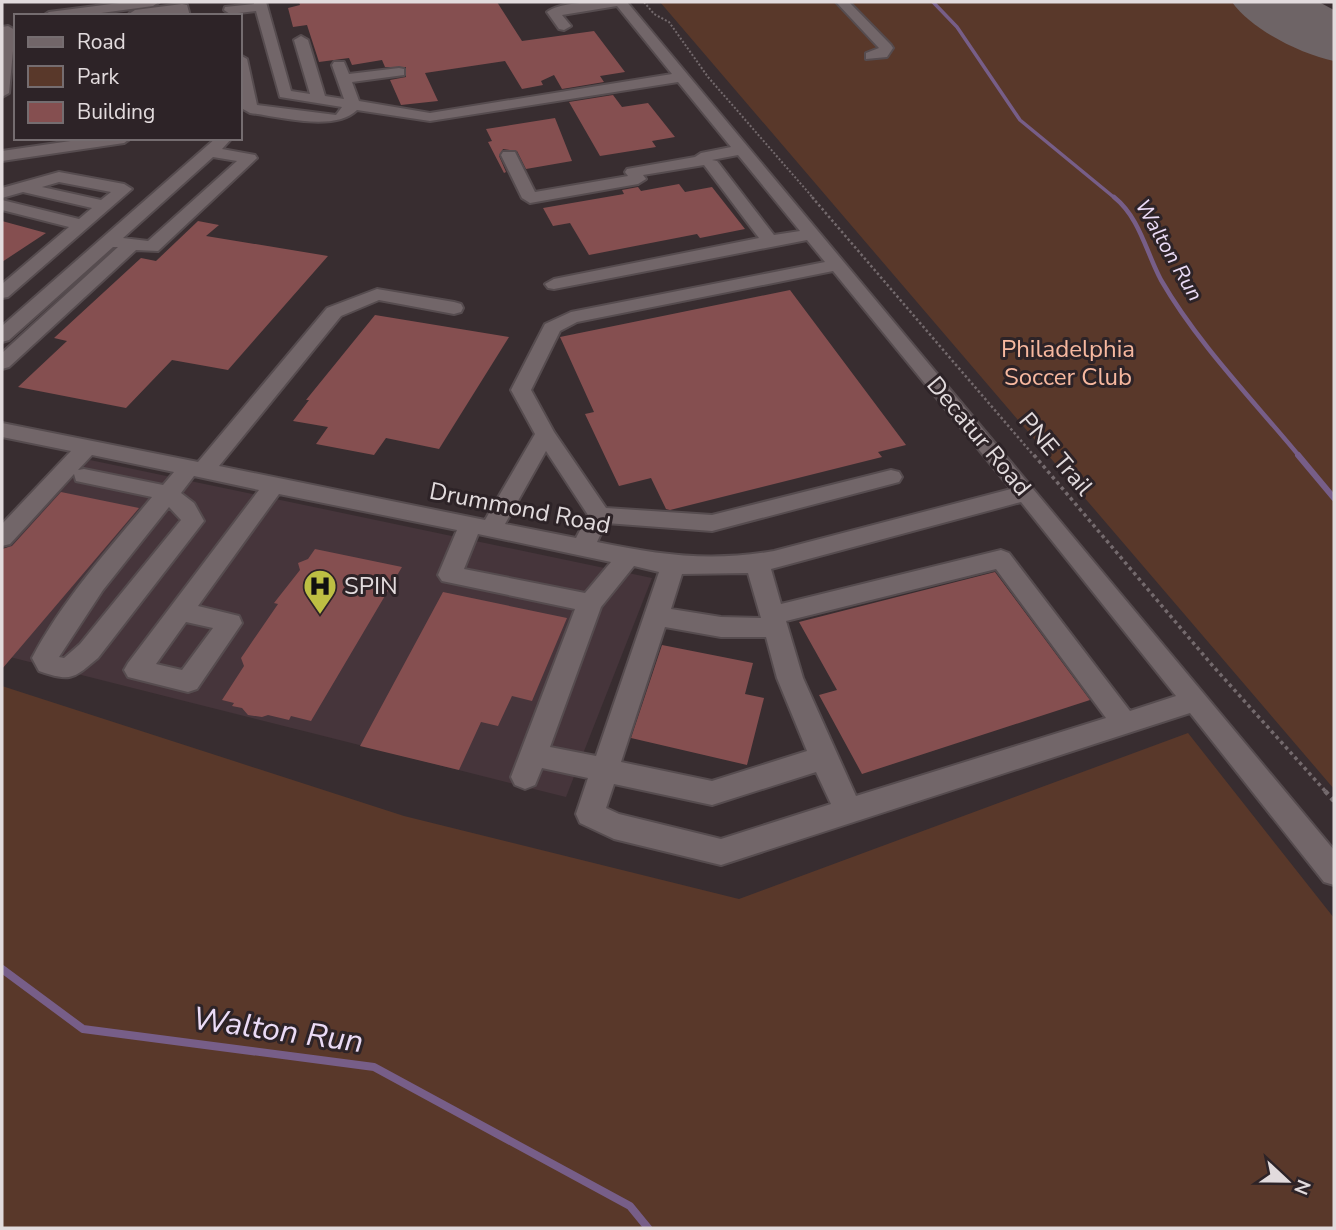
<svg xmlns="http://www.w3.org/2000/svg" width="1336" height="1230" font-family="'Nunito Sans',sans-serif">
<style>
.built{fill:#46353b}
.green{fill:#59382a}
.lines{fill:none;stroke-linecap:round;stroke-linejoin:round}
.stream-far3{stroke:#775e88;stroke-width:3.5}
.stream-far2{stroke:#775e88;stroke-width:4.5}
.stream-far1{stroke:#775e88;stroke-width:6}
.stream{stroke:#775e88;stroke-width:8}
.runway{fill:#6e6466;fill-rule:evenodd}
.building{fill:#854f50}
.minor-casing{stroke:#564c4f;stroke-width:4}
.path-far3{stroke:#746a6d;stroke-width:2;stroke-dasharray:2 2;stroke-linecap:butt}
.path-far2{stroke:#746a6d;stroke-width:2.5;stroke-dasharray:2.5 2.5;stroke-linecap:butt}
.path-far1{stroke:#746a6d;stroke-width:3.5;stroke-dasharray:3.5 3.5;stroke-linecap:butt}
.path{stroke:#746a6d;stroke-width:4.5;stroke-dasharray:4.5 4.5;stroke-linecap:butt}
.minor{fill:#726669;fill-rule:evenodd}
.labels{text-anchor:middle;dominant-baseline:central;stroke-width:6;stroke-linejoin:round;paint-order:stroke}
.far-water-label{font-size:21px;font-style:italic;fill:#ebdbf6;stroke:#2d2327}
.park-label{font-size:24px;fill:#f7b89f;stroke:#2d2327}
.street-label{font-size:24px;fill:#e2dbdd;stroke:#2d2327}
.poi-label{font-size:24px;fill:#e2dbdd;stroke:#2d2327;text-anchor:start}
.near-water-label{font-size:32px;font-style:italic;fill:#ebdbf6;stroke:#2d2327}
</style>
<rect width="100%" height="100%" fill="#382d30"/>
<path class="built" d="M90,460L652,578L566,797L2,655V553Z"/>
<path class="green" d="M660,2H1234L1334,59V789Z
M2,686L404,816L739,899L1188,733L1334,918V1228H2Z"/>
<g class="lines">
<path class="stream-far3" d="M933,2L957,27L1020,120L1116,199"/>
<path class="stream-far2" d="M1114,197C1140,218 1146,252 1161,280C1198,344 1253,400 1300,457"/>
<path class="stream-far1" d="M1298,455L1334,498"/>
<path class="stream" d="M2,969L83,1029L374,1067L630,1206L648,1228"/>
<path class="runway" d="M1232,2H1319L1334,10V61C1301,54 1252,30 1232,2Z"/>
</g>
<path class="building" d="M299,2H497L522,41L594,31L625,72L600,76L604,82L562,89L554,75L541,81L543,85L522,89L505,61L425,73L438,101L401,105L390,80L406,77V67H385L382,60L352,65L349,58L319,62L307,25L293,27L288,8L300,5Z
M613,95L622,107L648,103L675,137L652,141L656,147L600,156L569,102Z
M555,118L572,161L526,169L517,151L503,149L499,156L506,172L504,173L488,142L492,141L486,129Z
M679,184L685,192L712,187L745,229L700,238L697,234L589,255L570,223L553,226L543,208L624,194L622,190L638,187L641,191Z
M2,221L46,233L2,262Z
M198,221L219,225L206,236L328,256L228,370L172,360L126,408L18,387L67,341L54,338L141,258L156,261Z
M790,290L906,445L878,452L882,457L670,510L666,509L651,478L619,486L585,414L594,412L560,337Z
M375,315L509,337L439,449L386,438L374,455L316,444L328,427L293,421L309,400H306Z
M61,492L139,508L2,669V549L12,546Z
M315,549L402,567L311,721L291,716L289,720L268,715L262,717L248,715L242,708L232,706L234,703L222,700L244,666L241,658L278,604L274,603L300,570L298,563L308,559Z
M995,572L1090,700L862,774L819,695L837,690L799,622Z
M443,592L567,618L532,701L512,696L498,726L481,722L459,770L360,746Z
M662,645L753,663L745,694L764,698L747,765L631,738Z"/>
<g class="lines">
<defs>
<path id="minor" d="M127,2H159L153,6L79,16H43L49,12Z
M254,2H266L291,91L310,94L294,40L301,36L308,40L325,96L344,99L332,65L334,62H344L349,74L399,68L404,69V75L352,82L359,101L430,113L672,74L617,6L562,15L571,26L564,30L559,29L547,12C562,0 606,2 627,2L1334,850V885L1324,882L1190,713L721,865L614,839L580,823L576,814L588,778L542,768L535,785L525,789L515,785L511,777L575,609L442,581L438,575L457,530L279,494L198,606L239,616L242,623L197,689L188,692L128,677L124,670L128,663L259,490L194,476L181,493L194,503L204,521L98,658C73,679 71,682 39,671L32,658C63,599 110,548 152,497L76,481L74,474L10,544L2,546V524L71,451L2,437V423L198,462L327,308L377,289L454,302L461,304L463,308L461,312L454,314L379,300L341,316L219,466L485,520L535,434L511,390L545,324L571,312L825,262L807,240L554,289L548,288L545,284L554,279L759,238L704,165L643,175L646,179L638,184L530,203L522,198L501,155L503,152H515L535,192L628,176L625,172L627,169L695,157L701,153L731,147L678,82L430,121L357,110C335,132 281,117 250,113L243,109L240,94V55L247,59L257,105L336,115L342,107L280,97L256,11L230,14L224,10L225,7L254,4ZM738,155L800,231L774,235L717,161L712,160ZM833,271L1011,489L774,551C710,562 660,555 597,542L606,523L712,531L899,482L902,477L899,472L891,470L712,515L606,508L554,432L531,390L560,331L577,322ZM546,451L588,515L576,538L505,524ZM92,455L174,472L163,485L84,469L78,470ZM1021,502L1176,696L1130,711L1009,553L1001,550L781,604L771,569ZM169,507L181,520L80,644L64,658L59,657L103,590ZM478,534L611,562L585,593L464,569ZM634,566L659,572L596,756L550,747L601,607ZM996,569L1106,718L856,796L803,678L786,621ZM748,573L761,618L721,617L671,609L682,574ZM186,622L213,628L182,670L156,664ZM665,627L721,637H766L777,678L807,751L712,781L621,762ZM816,772L831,804L721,839L619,814L606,808L614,784L712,805Z
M836,2H849L891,45L893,48L887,57L866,59V53L879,48Z
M182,4L187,5L190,16H177V13L151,16L129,14L135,10Z
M8,26L15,30L9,93L2,97V27Z
M91,138H131L124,143L2,161V151Z
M216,138H232L222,149L255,155L257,158L158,251L136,250L9,367L2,369V353L118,247H113L9,340L2,342V326ZM213,157L237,161L148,241L123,238Z
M59,172L124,184L132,189L8,297L2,298V284L69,227L2,210V200L79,219L92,208L23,192L2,198V188ZM59,182L111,192L101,200L42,187Z"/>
</defs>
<use href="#minor" class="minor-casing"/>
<path class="path-far3" d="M644,2L654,14L669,22L708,77L814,199"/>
<path class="path-far2" d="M812,197L1035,457"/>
<path class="path-far1" d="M1034,455L1212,665L1327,793"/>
<path class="path" d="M1325,791L1334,801"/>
<use href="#minor" class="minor"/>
</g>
<defs>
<symbol id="hospital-pin" viewBox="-11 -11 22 30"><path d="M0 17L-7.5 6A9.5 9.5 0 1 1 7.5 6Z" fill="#bdbf43" stroke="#2d2327"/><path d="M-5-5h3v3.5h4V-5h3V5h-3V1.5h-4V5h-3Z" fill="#111"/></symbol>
</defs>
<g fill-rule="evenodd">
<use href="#hospital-pin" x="301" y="567" width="38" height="52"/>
</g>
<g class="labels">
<g class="far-water-label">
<text transform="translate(1169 250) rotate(60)">Walton Run</text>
</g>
<g class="park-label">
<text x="1068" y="349">Philadelphia<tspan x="1068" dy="28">Soccer Club</tspan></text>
</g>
<g class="street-label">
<text transform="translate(979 436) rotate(50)">Decatur Road</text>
<text transform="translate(1056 454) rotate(50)">PNE Trail</text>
<text transform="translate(520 508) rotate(11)">Drummond Road</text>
</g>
<g class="poi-label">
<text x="344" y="586">SPIN</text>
</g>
<g class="near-water-label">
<text transform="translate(278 1030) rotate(8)">Walton Run</text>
</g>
</g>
<rect width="1336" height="1230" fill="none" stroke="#e2dbdd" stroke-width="7"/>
<rect x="14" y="14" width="228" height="126" fill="#2d2327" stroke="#756d70" stroke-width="2"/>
<rect x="28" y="37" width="35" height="10" fill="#726669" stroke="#756d70" stroke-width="2"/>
<text x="77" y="49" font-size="21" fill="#e2dbdd">Road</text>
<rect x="28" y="66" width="35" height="21" fill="#59382a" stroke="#756d70" stroke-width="2"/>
<text x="77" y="84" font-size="21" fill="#e2dbdd">Park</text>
<rect x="28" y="102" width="35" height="21" fill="#854f50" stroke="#756d70" stroke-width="2"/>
<text x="77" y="119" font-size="21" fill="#e2dbdd">Building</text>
<g transform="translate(1287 1181) rotate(112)" stroke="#2d2327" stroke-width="5" paint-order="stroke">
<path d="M0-5L12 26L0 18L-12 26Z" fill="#e2dbdd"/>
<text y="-10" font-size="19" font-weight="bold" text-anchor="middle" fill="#e2dbdd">N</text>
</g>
</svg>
